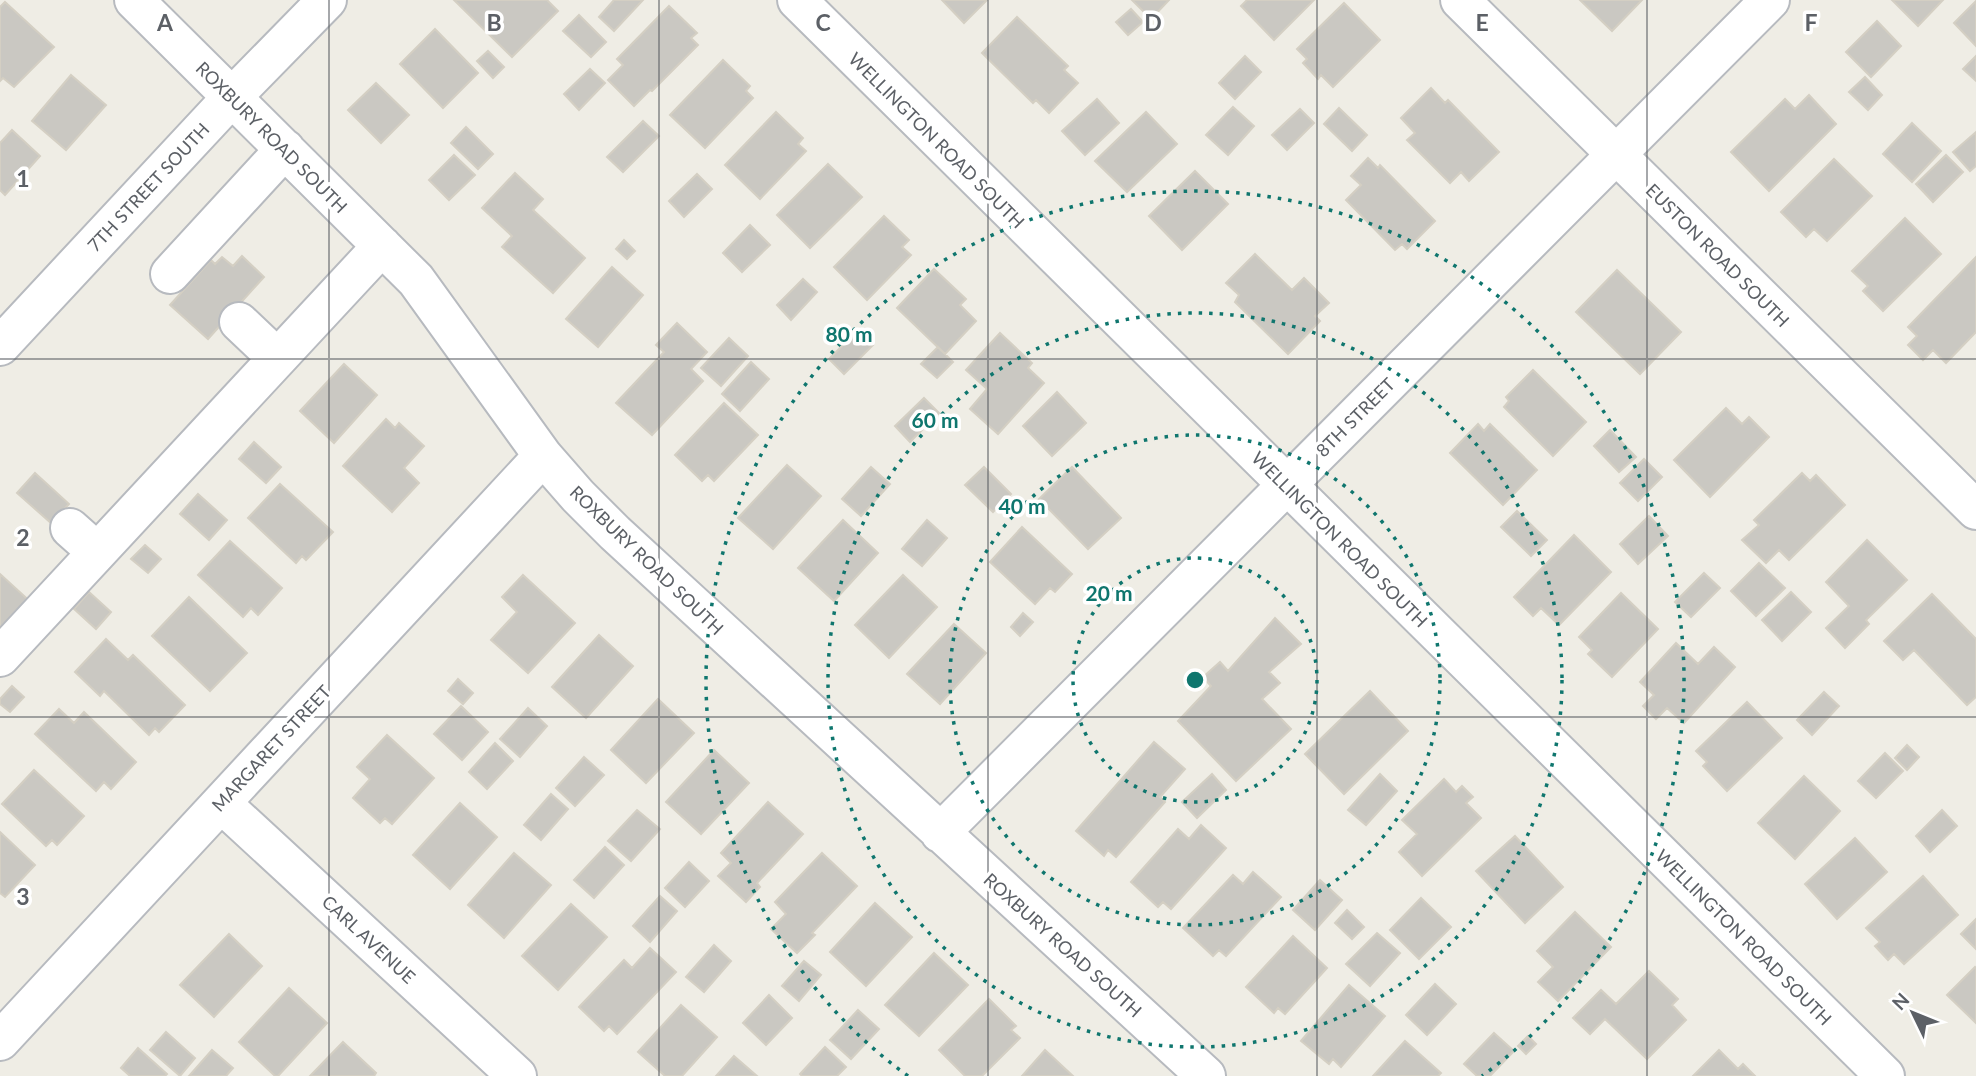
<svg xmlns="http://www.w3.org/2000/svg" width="1976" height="1076" font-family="Lato,sans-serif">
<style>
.building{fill:#cac8c2;stroke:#d4cfc3;stroke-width:2}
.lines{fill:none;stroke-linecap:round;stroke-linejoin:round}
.minor-casing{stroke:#b7babf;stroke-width:42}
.minor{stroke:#fff;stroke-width:38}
.grid{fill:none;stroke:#5c6066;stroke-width:2;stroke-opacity:0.55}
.ring{fill:none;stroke:#0f766e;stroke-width:3.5;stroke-dasharray:3.5 7}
.labels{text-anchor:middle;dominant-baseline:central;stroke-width:7;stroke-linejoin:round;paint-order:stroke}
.street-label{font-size:18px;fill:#5c6066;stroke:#fff}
.grid-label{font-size:23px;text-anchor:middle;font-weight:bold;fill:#5c6066;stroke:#fff;stroke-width:7;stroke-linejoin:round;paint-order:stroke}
.centre{fill:#0f766e;stroke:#fff;stroke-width:3.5}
.ring-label{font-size:21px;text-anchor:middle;font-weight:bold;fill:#0f766e;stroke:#fff;stroke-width:7;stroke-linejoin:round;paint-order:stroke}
</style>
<rect width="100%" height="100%" fill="#efede5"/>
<path class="building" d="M454,0H547L558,11L512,57Z
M614,0H643L614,31L599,17Z
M942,0H987L964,23Z
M1132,0H1169L1151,19Z
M1247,0H1314L1274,40L1241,6Z
M1580,0H1642L1612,31Z
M1892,0H1943L1918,26Z
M1976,1V46L1954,23Z
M5,2L54,47L14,87L3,78L0,81V7Z
M1344,3L1380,40L1333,87L1321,75L1318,79L1303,63L1307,59L1297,49Z
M669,6L697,33L691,38L698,45L652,91L650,90L634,106L608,80L623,65L617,59Z
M1131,9L1143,22L1128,35L1116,22Z
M579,15L606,42L591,57L563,31Z
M1017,17L1068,66L1064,70L1078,83L1049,113L1036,100L1033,103L982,53Z
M1877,21L1901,46L1871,77L1846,52Z
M435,29L478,73L443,108L400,64Z
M488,51L504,67L493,78L477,61Z
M1245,56L1261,72L1235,99L1219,83Z
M1976,56V81L1963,69Z
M723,60L750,86L746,91L753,98L705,148L670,115Z
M590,69L605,83L579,110L564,94Z
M71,75L106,105L66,150L32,121Z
M1865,77L1882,95L1868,110L1849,92Z
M376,83L409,115L381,143L348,110Z
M1431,88L1445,103L1448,100L1499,152L1469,181L1461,172L1450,183L1407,140L1415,133L1401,118Z
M1809,95L1836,124L1769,191L1731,152L1785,99L1795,109Z
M1097,99L1119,123L1085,155L1062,131Z
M1233,107L1254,126L1228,155L1206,135Z
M1339,108L1367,135L1352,151L1324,124Z
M1300,109L1314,123L1287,150L1272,135Z
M776,112L803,138L798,144L806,151L760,199L725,165Z
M1146,112L1177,144L1127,192L1095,161Z
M643,121L659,136L623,172L607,157Z
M1912,123L1941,151L1912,182L1883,154Z
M466,127L493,154L478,169L451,143Z
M12,130L40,156L5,195L0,190V143Z
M1976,132V166L1970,171L1953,152Z
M454,155L475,175L449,200L429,180Z
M1946,155L1963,172L1933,202L1916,184Z
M1368,158L1378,168L1380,165L1435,221L1407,249L1402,244L1395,250L1346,200L1361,185L1351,176Z
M1834,159L1872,196L1827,241L1814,229L1806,237L1781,212Z
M828,164L862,197L810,248L777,215Z
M1195,171L1228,204L1182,250L1149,216Z
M515,173L543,199L533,210L585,258L553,293L502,247L512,236L482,208Z
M697,174L712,189L684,217L669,201Z
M884,216L909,240L902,247L911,255L867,300L834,267Z
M1905,218L1941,254L1883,311L1863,291L1868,286L1852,271Z
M750,225L770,245L742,272L723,253Z
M624,240L635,251L627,259L616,249Z
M1255,254L1292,290L1304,278L1329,303L1315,316L1320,321L1288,354L1235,302L1239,295L1226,283Z
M242,256L264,277L208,339L170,305L211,260L215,264L222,257L233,266Z
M1976,257V332L1946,363L1933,350L1923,360L1908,345L1917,336L1908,327Z
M612,267L643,295L598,347L566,319Z
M934,269L966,299L960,305L976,321L945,354L897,308Z
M1617,270L1681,332L1640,374L1576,312Z
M803,279L817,292L791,320L777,305Z
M677,323L707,352L691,369L703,381L652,435L616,403L664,352L656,345Z
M858,330L873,345L844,374L829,359Z
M1000,333L1032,363L1028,368L1044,383L998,434L970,409L987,389L966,370Z
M729,338L748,356L721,386L701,368Z
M938,347L953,362L937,378L921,364Z
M751,362L769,379L740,411L722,394Z
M344,364L377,395L334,443L300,411Z
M1533,370L1586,422L1553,456L1504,407L1509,401L1506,397Z
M1057,392L1086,423L1052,456L1023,426Z
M924,398L939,413L910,442L895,426Z
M724,403L758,435L714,481L708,475L702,481L675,455Z
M1726,408L1742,424L1749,417L1769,437L1710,497L1674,460Z
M386,419L395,428L399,423L424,446L404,468L419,483L392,512L343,466Z
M1478,424L1484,431L1490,424L1537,470L1503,505L1450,453Z
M1610,430L1636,457L1619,472L1594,446Z
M254,442L281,467L266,483L239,459Z
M1644,459L1662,477L1638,501L1620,483Z
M787,465L821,496L773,549L738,518Z
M871,467L890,484L861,516L842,499Z
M984,467L1011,494L993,512L965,485Z
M1072,467L1121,518L1088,549L1039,499Z
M35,473L69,504L51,523L17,493Z
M1802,473L1810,481L1816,475L1845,505L1789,560L1779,550L1766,563L1742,540L1759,525L1754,520Z
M280,484L333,532L306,560L302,556L296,563L248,518Z
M198,494L227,520L209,540L180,514Z
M1517,511L1547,540L1531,556L1501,527Z
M1649,516L1668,536L1638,564L1620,544Z
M843,520L878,553L834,601L798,568Z
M927,520L947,538L922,566L902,549Z
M1022,527L1072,574L1055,592L1050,588L1035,604L990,562Z
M1574,535L1611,572L1559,625L1541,608L1533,616L1514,597Z
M1867,540L1907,580L1866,620L1869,624L1845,648L1826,628L1849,606L1826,582Z
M230,541L282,588L258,615L251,608L243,617L198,575Z
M145,545L161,559L148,573L131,559Z
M1759,563L1785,588L1756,616L1731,591Z
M1704,573L1720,588L1691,617L1675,602Z
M0,574L34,605L0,642Z
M523,575L575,623L528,673L491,640L517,612L502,597Z
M903,575L937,607L889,658L855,625Z
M89,592L111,612L96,629L74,609Z
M1791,592L1811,612L1782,641L1762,620Z
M1621,593L1658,629L1612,677L1588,654L1592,650L1579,637Z
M1932,594L1976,639V697L1967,705L1914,650L1903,660L1884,641Z
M189,597L247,653L210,691L152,636Z
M1023,613L1033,622L1020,636L1011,627Z
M1275,618L1301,644L1269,672L1280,683L1262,699L1291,729L1236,781L1178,721L1211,686L1203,677L1220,662L1228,671Z
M954,624L986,653L940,704L907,674Z
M599,635L633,666L586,718L552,687Z
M106,639L128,660L133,655L185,705L159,732L155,728L149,735L104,691L100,696L75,672Z
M1676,643L1698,664L1714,647L1735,667L1684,723L1667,708L1656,719L1643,706L1654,695L1640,682Z
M458,679L473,693L463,704L448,691Z
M12,686L24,697L10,712L0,704V699Z
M1370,691L1408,731L1344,794L1305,754Z
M1824,692L1839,706L1812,735L1797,720Z
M658,699L694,733L646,783L611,750Z
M1747,702L1782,738L1727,791L1703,766L1707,762L1696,751Z
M461,706L488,732L462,760L434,734Z
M528,708L547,726L520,757L500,739Z
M59,709L74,723L84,712L136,762L111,789L104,782L96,791L35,734Z
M387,735L434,778L392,824L385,818L380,823L353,798L370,779L357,767Z
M1154,742L1185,769L1160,797L1165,802L1116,857L1108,850L1104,856L1076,831Z
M495,743L513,761L487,789L469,772Z
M1907,745L1919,757L1907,770L1895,758Z
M714,750L749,783L701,834L666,802Z
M1885,753L1903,771L1876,798L1858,781Z
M584,757L604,775L575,806L556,788Z
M34,770L84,816L57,845L52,840L46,846L2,804Z
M1212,774L1226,790L1197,818L1182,802Z
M1380,774L1397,791L1366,825L1348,810Z
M1804,776L1840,811L1795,859L1758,823Z
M1444,779L1456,792L1462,786L1473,797L1466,803L1481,818L1422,876L1399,852L1417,834L1402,820Z
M551,794L568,809L541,840L524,825Z
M768,802L803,834L757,883L760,887L746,902L718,876L731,863L721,853Z
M460,803L497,837L450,889L413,855Z
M637,810L660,829L631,861L608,841Z
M1942,810L1957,826L1930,852L1916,836Z
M1201,825L1226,848L1171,909L1163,902L1158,907L1131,882L1178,829L1189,839Z
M0,832L35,865L5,897L0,893Z
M1515,836L1563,887L1525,923L1476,871Z
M1855,838L1887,872L1837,919L1805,884Z
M605,847L624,865L594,898L574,880Z
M514,853L551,885L504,938L468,905Z
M822,853L857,886L812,933L815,935L797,953L771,929L786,914L775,902Z
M689,862L709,881L685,907L665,888Z
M1253,872L1281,897L1226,956L1219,950L1213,956L1183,928L1233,875L1243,884Z
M1923,876L1958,915L1904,964L1894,954L1888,960L1875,946L1880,942L1866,928Z
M1320,880L1342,900L1315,930L1293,910Z
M660,896L677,911L650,942L633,926Z
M1421,898L1451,927L1419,959L1390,930Z
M875,903L912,937L866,986L830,952Z
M571,904L607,937L558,990L522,956Z
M1347,910L1364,927L1352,939L1335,923Z
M1575,912L1611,947L1558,1001L1538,982L1553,967L1537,951Z
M1976,919V949L1961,934Z
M1377,933L1400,953L1370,986L1346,964Z
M229,934L262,966L214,1017L180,985Z
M1293,936L1327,968L1285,1014L1278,1008L1274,1013L1246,987Z
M714,945L731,961L704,992L686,977Z
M650,948L676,972L617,1034L609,1026L604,1031L579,1007L624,960L632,968Z
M934,953L968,985L919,1036L885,1005Z
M804,961L821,975L799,1001L782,986Z
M1975,967L1976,968V1023L1947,995Z
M1649,971L1678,999L1672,1005L1686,1020L1647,1059L1605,1019L1590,1034L1573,1018L1601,990L1616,1004Z
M1435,984L1456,1004L1427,1035L1406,1015Z
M1349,985L1385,1016L1341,1067L1333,1059L1329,1064L1301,1041Z
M289,988L327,1023L278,1076H275L239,1042Z
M769,995L792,1018L766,1045L743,1023Z
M989,999L1016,1026L1011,1030L1020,1038L982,1076H965L939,1050Z
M681,1005L717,1037L682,1076H665L638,1052Z
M858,1010L879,1029L851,1059L830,1040Z
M166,1032L195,1058L180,1076L150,1050Z
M1494,1033L1514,1051L1490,1076H1477L1464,1064Z
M1528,1036L1536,1044L1526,1054L1518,1046Z
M1405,1041L1441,1073L1438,1076H1373Z
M343,1042L376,1073L374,1076H310Z
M825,1047L846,1067L837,1076H802L800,1074Z
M138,1048L167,1074L165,1076H130L121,1068Z
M212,1050L233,1068L226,1076H189Z
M1045,1050L1073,1076H1022Z
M1719,1050L1738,1069L1743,1064L1755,1076H1693Z
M734,1056L757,1076H716Z"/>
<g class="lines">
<defs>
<path id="minor" d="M134,0L416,280L543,456L578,496L615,533L1206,1076
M797,0L1885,1076
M1460,0L1976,510
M170,274L285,149
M239,322L277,358
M0,346L232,97L327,0
M70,528L97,552
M0,657L382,246
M221,803L517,1076
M940,833L1770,0
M0,1041L543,456"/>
</defs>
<use href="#minor" class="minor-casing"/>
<use href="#minor" class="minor"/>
</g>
<path class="grid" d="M329,0V1076M659,0V1076M988,0V1076M1317,0V1076M1647,0V1076M0,359H1976M0,717H1976"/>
<g class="ring">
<circle cx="1195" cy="680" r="122"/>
<circle cx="1195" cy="680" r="245"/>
<circle cx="1195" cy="680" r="367"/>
<path d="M908 1076A489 489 0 1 1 1482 1076"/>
</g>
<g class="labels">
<g class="street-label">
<text transform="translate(272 137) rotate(45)">ROXBURY ROAD SOUTH</text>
<text transform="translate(937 140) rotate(45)">WELLINGTON ROAD SOUTH</text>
<text transform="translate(148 187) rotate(-47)">7TH STREET SOUTH</text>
<text transform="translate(1718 255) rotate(45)">EUSTON ROAD SOUTH</text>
<text transform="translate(1355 417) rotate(-45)">8TH STREET</text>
<text transform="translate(1340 539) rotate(45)">WELLINGTON ROAD SOUTH</text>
<text transform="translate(647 560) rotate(44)">ROXBURY ROAD SOUTH</text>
<text transform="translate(271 748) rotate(-47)">MARGARET STREET</text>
<text transform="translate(1744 937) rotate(45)">WELLINGTON ROAD SOUTH</text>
<text transform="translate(369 939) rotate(43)">CARL AVENUE</text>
<text transform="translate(1063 945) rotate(42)">ROXBURY ROAD SOUTH</text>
</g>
</g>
<g class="grid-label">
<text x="165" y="31">A</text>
<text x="494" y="31">B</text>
<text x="823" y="31">C</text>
<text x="1153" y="31">D</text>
<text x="1482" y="31">E</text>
<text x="1811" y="31">F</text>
<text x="23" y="187">1</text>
<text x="23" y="546">2</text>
<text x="23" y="905">3</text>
</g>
<circle cx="1195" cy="680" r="10" class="centre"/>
<g class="ring-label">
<text x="849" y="342">80 m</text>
<text x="935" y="428">60 m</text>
<text x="1022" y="514">40 m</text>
<text x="1109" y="601">20 m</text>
</g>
<g transform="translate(1913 1013) rotate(313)" stroke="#ffffff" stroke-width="5" paint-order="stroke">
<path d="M0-5L12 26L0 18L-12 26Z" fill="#5c6066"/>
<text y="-10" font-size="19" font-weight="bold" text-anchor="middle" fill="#5c6066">N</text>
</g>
</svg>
